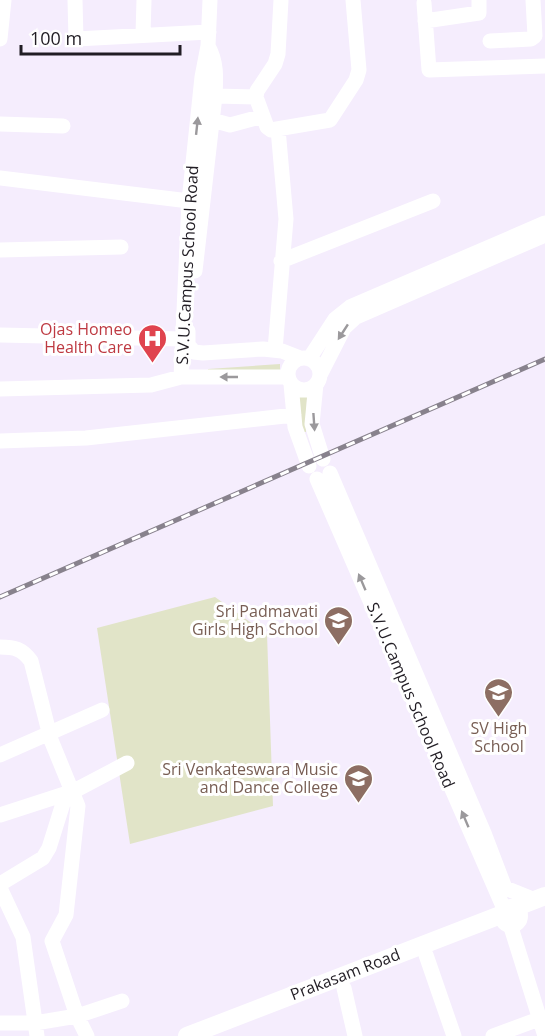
<svg xmlns="http://www.w3.org/2000/svg" width="545" height="1036" font-family="'Open Sans',sans-serif">
<style>
.green{fill:#e1e4c8}
.lines{fill:none;stroke-linecap:round;stroke-linejoin:round}
.minor{stroke:#fff;stroke-width:15}
.major{stroke:#fff;stroke-width:18}
.rail-casing{stroke:#88828d;stroke-width:5}
.rail{stroke:#fff;stroke-width:3;stroke-dasharray:9;stroke-linecap:butt}
.oneway{fill:#9b999c}
.labels{text-anchor:middle;dominant-baseline:central;stroke-width:6;stroke-linejoin:round;paint-order:stroke}
.street-label{font-size:16px;fill:#211d24;stroke:#fff}
.health-label{font-size:16px;fill:#be3a42;stroke:#fff;text-anchor:end}
.education-label{font-size:16px;fill:#785e54;stroke:#fff;text-anchor:end}
</style>
<rect width="100%" height="100%" fill="#f5edfd"/>
<path class="green" d="M280,364V371L208,375V369Z
M297,395H307L306,432H302Z
M215,597L267,634L273,806L130,844L97,628Z"/>
<g class="lines">
<path class="minor" d="M75,0L76,39L209,32
M210,0L208,46L202,77L189,201L181,377H288
M281,0L278,54L275,64L257,91L256,97L267,127L271,130L330,120L356,80L359,70L353,0
M424,3L429,70L545,66
M425,21L479,13V0
M143,34L144,0
M0,39L4,0
M490,41L531,39L535,36L533,0
M215,96L256,97
M212,120L230,125L263,116
M0,124L63,126
M0,178L189,201
M0,250L121,247
M281,261L433,201
M195,271L215,96C216,78 217,62 208,46
M188,331V345L194,352L203,353L263,349L282,351L300,358
M0,335L182,339
M275,350L286,219L278,129
M288 374a16 16 0 1 1 32 0a16 16 0 1 1-32 0Z
M309,359L335,319L350,307L545,223
M320,375L344,328L356,317L545,235
M291,384L295,427L309,466
M316,384L312,424L323,459
M0,389L151,385L181,377
M0,441L86,438L294,415
M330,473L484,833L505,888
M317,479L505,911
M0,647C15,647 22,649 31,661L51,740L78,806L66,915L52,941L77,1016L87,1036
M0,755L102,710
M0,815L74,791L127,763
M0,884L43,858L49,848L66,794
M0,888L23,937L37,1036
M505,888L535,900
M510,924L545,1036
M426,955L454,1036
M344,988L355,1036
M0,1023H35L77,1016L122,1001
M493,1036L539,1019"/>
<path class="major" d="M503 916a8 8 0 1 1 16 0a8 8 0 1 1-16 0Z
M514,908L545,896
M187,1036L503,914"/>
<defs>
<path id="rail" d="M0,597L545,359"/>
</defs>
<use href="#rail" class="rail-casing"/>
<use href="#rail" class="rail"/>
</g>
<defs><path id="oneway-solid" d="M-6-.8H1V-3.2L6.5 0L1 3.2V.8H-6Z" transform="scale(1.5)"/></defs>
<g class="oneway">
<use href="#oneway-solid" transform="translate(197 126) rotate(-84)"/>
<use href="#oneway-solid" transform="translate(343 332) rotate(123)"/>
<use href="#oneway-solid" transform="translate(229 377) rotate(180)"/>
<use href="#oneway-solid" transform="translate(314 422) rotate(86)"/>
<use href="#oneway-solid" transform="translate(362 582) rotate(-113)"/>
<use href="#oneway-solid" transform="translate(465 819) rotate(-113)"/>
</g>
<defs>
<symbol id="hospital-pin" viewBox="-11 -11 22 30"><path d="M0 17L-7.5 6A9.5 9.5 0 1 1 7.5 6Z" fill="#e0444e" stroke="#fff"/><path d="M-5-5h3v3.5h4V-5h3V5h-3V1.5h-4V5h-3Z" fill="#fff"/></symbol>
<symbol id="school-pin" viewBox="-11 -11 22 30"><path d="M0 17L-7.5 6A9.5 9.5 0 1 1 7.5 6Z" fill="#8d6e63" stroke="#fff"/><path d="M0-5L7-2L0 1L-7-2ZM-4 1L0 2.5L4 1V4Q0 6-4 4Z" fill="#fff"/></symbol>
<symbol id="university-pin" viewBox="-11 -11 22 30"><path d="M0 17L-7.5 6A9.5 9.5 0 1 1 7.5 6Z" fill="#8d6e63" stroke="#fff"/><path d="M0-5L7-2L0 1L-7-2ZM-4 1L0 2.5L4 1V4Q0 6-4 4Z" fill="#fff"/></symbol>
</defs>
<g fill-rule="evenodd">
<use href="#hospital-pin" x="136" y="322" width="33" height="45"/>
<use href="#school-pin" x="322" y="604" width="33" height="45"/>
<use href="#school-pin" x="482" y="676" width="33" height="45"/>
<use href="#university-pin" x="342" y="762" width="33" height="45"/>
</g>
<g class="labels">
<g class="street-label">
<text transform="translate(187 265) rotate(-87)">S.V.U.Campus School Road</text>
<text transform="translate(411 695) rotate(67)">S.V.U.Campus School Road</text>
<text transform="translate(345 974) rotate(-21)">Prakasam Road</text>
</g>
<g class="health-label">
<text x="132" y="329">Ojas Homeo<tspan x="132" dy="18">Health Care</tspan></text>
</g>
<g class="education-label">
<text x="318" y="611">Sri Padmavati<tspan x="318" dy="18">Girls High School</tspan></text>
<text x="499" y="728" text-anchor="middle">SV High<tspan x="499" dy="18">School</tspan></text>
<text x="338" y="769">Sri Venkateswara Music<tspan x="338" dy="18">and Dance College</tspan></text>
</g>
</g>
<path d="M21 45v9h159v-9" fill="none" stroke="#211d24" stroke-width="3"/>
<text x="30" y="45" font-size="18" fill="#211d24" stroke="#ffffff" stroke-width="4.5" paint-order="stroke">100 m</text>
</svg>
